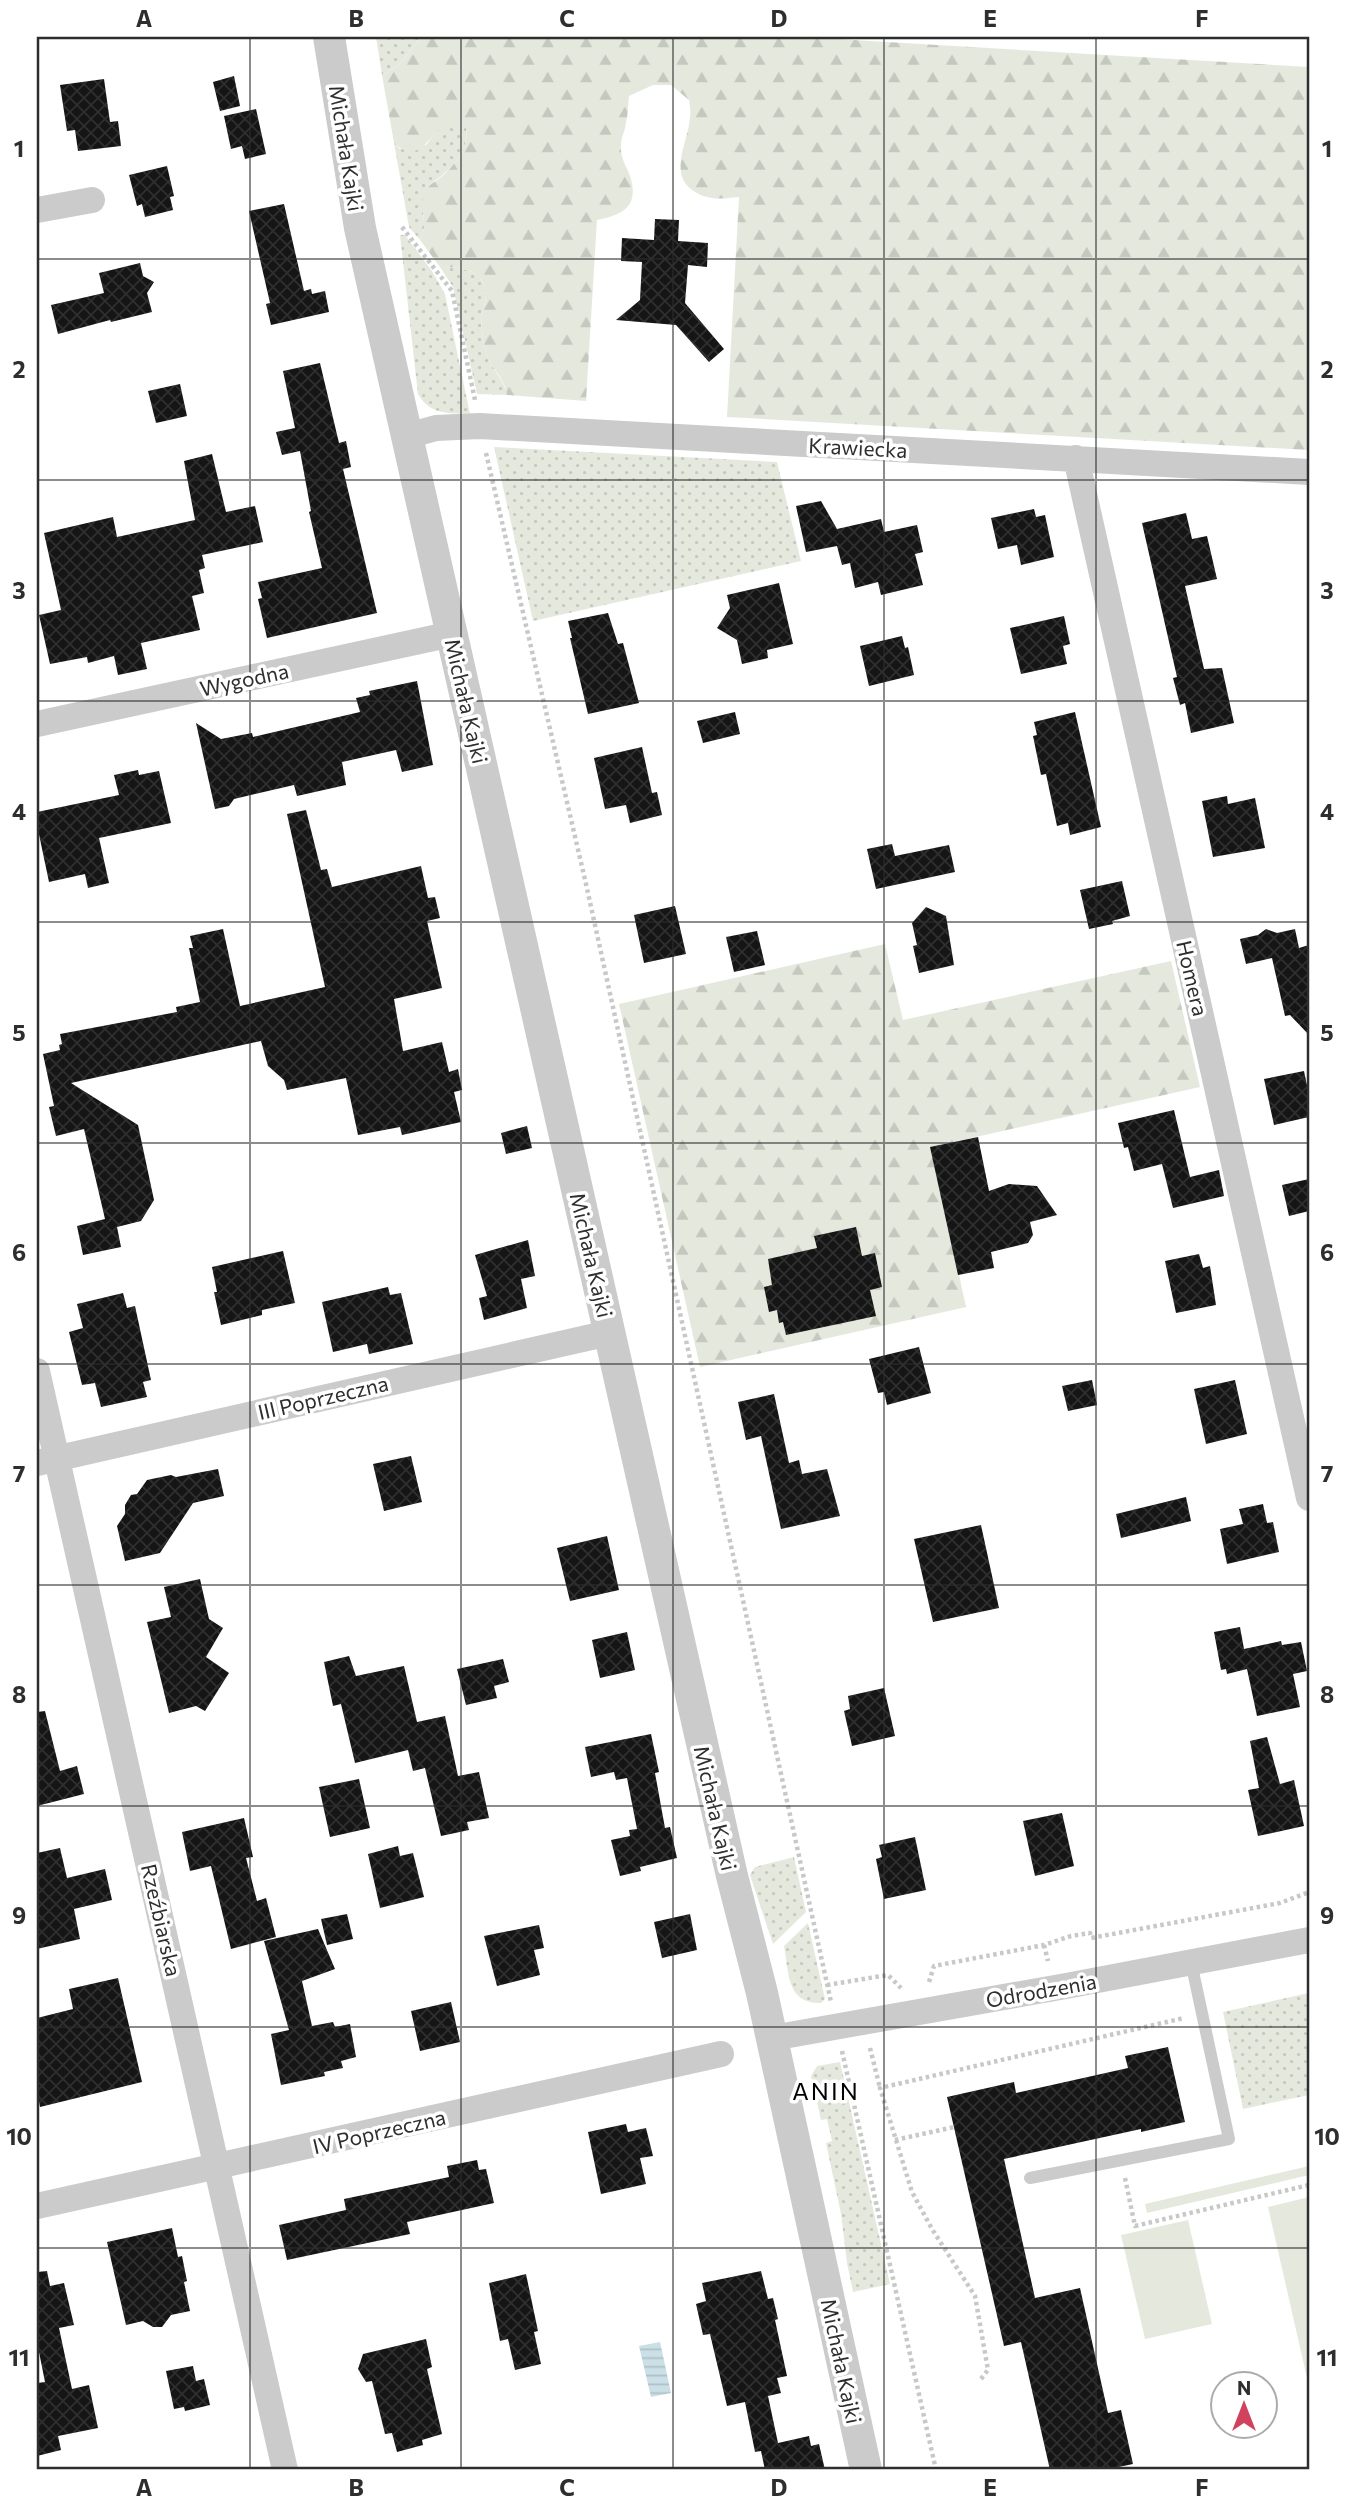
<svg xmlns="http://www.w3.org/2000/svg" width="1346" height="2507" font-family="Commissioner,sans-serif">
<style>
.green{fill:url(#green-dots)}
.forest{fill:url(#forest-firs)}
.pitch{fill:#e5e9dd}
.water{fill:url(#water-rules)}
.building{fill:url(#building-cross-hatch)}
.lines{fill:none;stroke-linecap:round;stroke-linejoin:round}
.path{stroke:#c8c8c8;stroke-width:4.5;stroke-dasharray:3.5 3.5;stroke-linecap:butt}
.service{stroke:#cbcbcb;stroke-width:12}
.minor{stroke:#cbcbcb;stroke-width:26}
.tertiary{stroke:#cbcbcb;stroke-width:32}
.grid{fill:none;stroke:#2e2e2e;stroke-width:2;stroke-opacity:0.55}
.labels{text-anchor:middle;dominant-baseline:central;stroke-width:7;stroke-linejoin:round;paint-order:stroke}
.street-label{font-size:21px;fill:#2e2e2e;stroke:#fff}
.quarter-label{font-size:24px;letter-spacing:2px;fill:#000;stroke:#fff}
.neatline{fill:none;stroke:#2e2e2e;stroke-width:2.5}
.grid-label{font-size:23px;text-anchor:middle;font-weight:bold;fill:#2e2e2e}
</style>
<defs>
<pattern id="green-dots" width="8" height="8" patternUnits="userSpaceOnUse" patternTransform="scale(1.75)"><rect width="8" height="8" fill="#e5e9dd"/><path d="M2 2h.1M6 6h.1" fill="none" stroke="#c5c8be" stroke-width="1.8" stroke-linecap="round"/></pattern>
<pattern id="forest-firs" width="22" height="20" patternUnits="userSpaceOnUse" patternTransform="scale(1.75)"><rect width="22" height="20" fill="#e5e9dd"/><path d="M5 1l3.5 6h-7zM16 11l3.5 6h-7z" fill="#c5c8be"/></pattern>
<pattern id="water-rules" width="6" height="5" patternUnits="userSpaceOnUse" patternTransform="scale(1.75)"><rect width="6" height="5" fill="#cbdfe7"/><path d="M0 2.5h6" fill="none" stroke="#afc0c6"/></pattern>
<pattern id="building-cross-hatch" width="8" height="8" patternUnits="userSpaceOnUse" patternTransform="scale(1.75)"><rect width="8" height="8" fill="#151515"/><path d="M0 0l8 8M0 8l8-8" fill="none" stroke="#2f2f2f"/></pattern>
</defs>
<rect width="100%" height="100%" fill="#fff"/>
<path class="green" d="M376,37H425L420,39L398,66L382,75Z
M449,122H457L466,127C471,152 447,173 428,186C426,194 423,203 423,210C424,223 426,229 420,240L409,227L394,143L400,149L426,145L439,128Z
M400,235H405L432,271L445,294L470,414C448,413 430,415 418,394Z
M440,267C459,267 486,269 486,295C486,302 482,309 482,317C481,328 483,344 487,355C492,370 504,379 507,395L477,394L453,287Z
M494,447L777,462L801,561L533,621Z
M794,1857L806,1912L773,1944L750,1875L755,1867Z
M808,1923L825,1999L821,2003C786,2004 789,1972 784,1946Z
M1309,1993V2095L1243,2109L1223,2012Z
M840,2062L890,2284L853,2292L847,2263L841,2214L826,2143L832,2141L827,2119L821,2120L811,2076L817,2066Z"/>
<path class="forest" d="M425,37L468,40L475,37H803L1309,67V450L727,417L739,197C722,199 708,201 692,190C668,172 689,140 690,117C691,112 690,106 689,100L671,85H653L629,96C628,105 628,114 626,123C625,131 621,138 621,145C620,158 626,165 630,176C640,207 622,215 597,220L586,401L507,395C505,378 492,370 487,355C483,344 481,328 482,317C482,309 486,302 486,295C486,269 459,267 440,267L420,240C431,221 415,203 427,188C430,184 435,182 440,178C454,166 470,147 466,128C433,105 428,175 394,143L382,75L398,66L420,39Z
M885,944L903,1020L1171,961L1200,1087L931,1147L966,1307L700,1367L619,1004Z"/>
<path class="pitch" d="M1309,2166V2175L1147,2213L1145,2204Z
M1309,2197V2377L1307,2378L1268,2207Z
M1188,2220L1212,2324L1145,2339L1121,2235Z"/>
<path class="water" d="M660,2342L671,2393L651,2397L639,2346Z"/>
<path class="building" d="M234,76L240,106L220,111L213,82Z
M104,79L110,122L118,121L121,146L78,151L75,130L67,131L60,85Z
M256,109L266,154L245,159L242,146L231,149L224,116Z
M167,166L174,196L170,197L173,210L145,217L142,204L137,206L129,175Z
M284,204L304,291L311,289L312,294L325,291L329,312L271,325L266,304L270,303L249,211Z
M655,219L679,220L678,241L708,243L707,267L688,265L685,303L724,349L709,362L676,325L616,320L640,300L642,262L621,261L622,238L654,240Z
M140,263L143,276L154,282L147,293L152,312L111,322L110,320L58,334L51,305L104,293L99,273Z
M320,363L339,443L346,441L351,467L343,469L377,613L267,638L258,599L262,598L258,582L322,568L309,512L311,511L300,451L282,455L276,432L295,428L283,371Z
M180,384L187,416L156,423L148,391Z
M212,454L226,512L255,506L263,542L202,555L205,568L199,570L204,593L192,596L200,630L141,643L147,669L118,675L114,656L88,663L87,657L50,664L39,615L61,610L44,533L113,517L117,537L195,520L184,461Z
M821,501L837,529L881,519L884,532L917,525L923,552L915,554L923,585L881,595L878,582L855,588L850,563L842,565L837,546L806,552L796,506Z
M1034,509L1036,517L1045,515L1054,557L1021,565L1017,545L998,549L991,518Z
M1186,513L1192,539L1207,536L1217,579L1185,586L1204,669L1222,668L1234,723L1191,733L1185,703L1180,705L1173,678L1177,677L1142,523Z
M779,583L793,644L767,650L768,658L742,664L737,640L717,628L730,608L727,595Z
M608,613L618,644L623,643L639,703L588,714L570,638H572L568,621Z
M1064,616L1070,644L1063,646L1067,664L1021,674L1010,628Z
M902,636L905,648L908,647L914,675L869,686L860,646Z
M417,681L433,765L402,772L396,750L342,762L346,785L297,796L294,785L234,799L229,806L215,809L196,723L221,739L252,733L253,737L360,712L356,698L370,695L369,691Z
M735,712L740,734L703,743L697,721Z
M1075,712L1101,827L1070,835L1068,823L1057,826L1046,774L1041,775L1033,736L1037,735L1034,722Z
M642,747L652,793L657,792L662,815L630,823L626,805L605,809L594,758Z
M138,770L139,775L159,771L171,823L99,838L109,883L88,888L85,874L49,882L37,825V812L119,795L114,775Z
M1227,796L1228,804L1255,798L1265,848L1213,857L1202,801Z
M306,810L321,870L327,869L332,887L421,866L428,898L435,897L440,918L427,921L442,988L394,999L403,1051L442,1042L449,1072L458,1069L462,1090L454,1092L461,1122L402,1135L400,1127L358,1135L346,1078L287,1090L284,1080L268,1066L261,1041L71,1083L138,1125L154,1200L141,1221L117,1227L121,1247L83,1255L77,1226L105,1219L84,1129L56,1136L49,1107L54,1106L43,1054L60,1050L59,1045L62,1044L60,1034L177,1012L176,1007L200,1002L189,948H193L190,936L223,929L240,1006L325,987L287,814Z
M892,844L895,856L949,845L955,872L876,889L867,849Z
M1122,881L1130,916L1112,921L1113,924L1089,929L1080,890Z
M675,906L686,954L644,963L634,915Z
M926,907L946,916L954,965L919,973L913,946L917,945L912,923Z
M1266,929L1277,933L1295,929L1299,948L1309,945V1035L1290,1015L1285,1016L1272,958L1246,964L1240,939L1258,935Z
M757,931L765,965L734,972L726,937Z
M1304,1071L1309,1095V1117L1274,1125L1264,1079Z
M1174,1110L1190,1177L1219,1170L1224,1196L1173,1208L1162,1164L1134,1171L1128,1147L1124,1148L1118,1123Z
M527,1126L532,1148L506,1154L501,1133Z
M978,1137L989,1191L1009,1184L1037,1186L1057,1215L1030,1222L1033,1235L1028,1243L991,1252L994,1268L958,1275L930,1147Z
M1309,1179V1211L1289,1216L1282,1185Z
M856,1227L862,1256L875,1253L882,1287L870,1290L876,1316L786,1335L783,1322L779,1323L777,1310L769,1312L764,1287L772,1285L768,1259L817,1248L814,1236Z
M528,1240L535,1276L521,1279L527,1308L484,1320L479,1298L487,1296L475,1255Z
M283,1251L295,1303L262,1310V1315L221,1325L214,1292H217L212,1267Z
M1199,1254L1203,1268L1210,1266L1216,1305L1176,1313L1165,1261Z
M388,1287L390,1295L401,1293L413,1344L369,1354L367,1344L333,1352L322,1302Z
M123,1293L127,1308L135,1306L151,1380L143,1382L147,1397L101,1407L95,1383L82,1385L69,1332L83,1328L77,1304Z
M919,1347L931,1393L887,1405L884,1392L878,1393L869,1359Z
M1092,1380L1097,1405L1068,1411L1062,1386Z
M1235,1380L1247,1434L1206,1444L1194,1389Z
M774,1394L789,1463L799,1460L802,1474L827,1469L840,1516L781,1529L761,1436L746,1440L738,1402Z
M411,1456L422,1502L384,1511L373,1464Z
M218,1469L224,1496L193,1503L160,1553L125,1561L117,1526L125,1514V1505L131,1495L137,1494L147,1480L171,1475L176,1477Z
M1186,1497L1191,1521L1121,1538L1116,1514Z
M1263,1504L1267,1523L1273,1522L1279,1552L1227,1564L1220,1529L1243,1524L1239,1509Z
M981,1525L999,1608L933,1622L914,1539Z
M607,1536L619,1590L570,1601L557,1548Z
M200,1579L209,1619L223,1628L206,1657L229,1673L205,1711L196,1706L169,1713L147,1622L171,1617L164,1587Z
M1240,1627L1244,1649L1281,1641L1282,1645L1301,1642L1307,1671L1293,1674L1300,1707L1257,1716L1247,1669L1227,1674L1226,1669L1221,1670L1214,1632Z
M627,1632L635,1670L600,1678L592,1640Z
M349,1656L356,1676L404,1666L417,1722L445,1716L458,1776L479,1772L489,1818L467,1822L469,1830L441,1836L425,1768L413,1771L408,1750L355,1763L341,1704L333,1706L324,1662Z
M503,1659L509,1682L494,1686L497,1698L466,1705L457,1669Z
M884,1688L895,1736L852,1746L844,1711L850,1709L848,1696Z
M45,1711L60,1771L77,1766L84,1794L37,1806V1712Z
M651,1734L659,1772L655,1773L665,1828L670,1827L677,1858L640,1867L641,1871L620,1876L611,1840L630,1836L629,1830L637,1829L627,1778L616,1780L614,1772L591,1777L585,1747Z
M1267,1737L1280,1784L1294,1780L1304,1826L1258,1836L1248,1790L1259,1788L1250,1741Z
M359,1779L370,1828L330,1837L319,1787Z
M1062,1813L1074,1866L1035,1876L1023,1821Z
M244,1818L253,1857L246,1858L257,1901L266,1898L276,1937L231,1949L211,1866L190,1871L182,1832Z
M915,1837L926,1890L884,1899L876,1859L882,1857L879,1845Z
M398,1846L400,1856L413,1853L424,1897L380,1908L368,1854Z
M60,1848L67,1878L105,1869L112,1900L74,1909L80,1939L37,1949V1853Z
M347,1914L353,1939L327,1945L321,1919Z
M690,1914L697,1950L662,1958L654,1922Z
M539,1925L544,1948L534,1950L540,1975L497,1986L484,1936Z
M318,1929L335,1969L302,1981L312,2026L333,2022L335,2027L350,2024L356,2057L341,2061L343,2068L324,2072L325,2076L281,2085L271,2034L289,2030L264,1941Z
M118,1978L142,2082L40,2107L37,2091V2018L73,2009L69,1989Z
M451,2002L460,2042L420,2051L411,2011Z
M1168,2047L1185,2122L1141,2132V2129L1004,2159L1035,2298L1080,2288L1108,2413L1121,2410L1133,2464L1104,2470H1050L1021,2342L1004,2346L947,2097L1014,2082L1016,2093L1128,2068L1125,2056Z
M626,2124L628,2132L646,2128L653,2156L640,2158L646,2184L601,2194L588,2132Z
M477,2160L479,2170L486,2169L494,2203L407,2222L410,2234L287,2260L279,2225L346,2210L344,2199L449,2177L447,2166Z
M172,2228L178,2257L182,2256L187,2281L184,2282L190,2311L171,2315L162,2327H153L143,2321L126,2325L107,2242Z
M47,2271L50,2286L64,2283L74,2325L59,2328L72,2389L89,2385L98,2428L58,2436L61,2450L37,2456V2383L45,2382L37,2342V2272Z
M761,2271L768,2299L773,2298L778,2319L775,2320L787,2376L777,2378L781,2393L768,2396L778,2443L809,2436L811,2446L819,2444L825,2470H765L761,2451L755,2452L745,2402L727,2406L710,2334L703,2335L696,2304L706,2301L702,2283Z
M526,2274L538,2331L534,2332L541,2364L515,2370L508,2339L500,2341L489,2283Z
M426,2339L432,2367L427,2369L442,2434L422,2440L423,2445L397,2452L392,2433L385,2434L372,2381L366,2382L358,2369L363,2354Z
M193,2366L196,2381L204,2379L210,2405L185,2411L184,2407L174,2409L166,2371Z"/>
<g class="lines">
<path class="path" d="M402,227L452,291L475,400
M486,453L586,884L831,2002
M1044,1945L1048,1961
M929,1982L934,1966L1044,1945L1071,1936L1090,1933L1091,1938L1280,1903L1309,1892
M827,1985L888,1975L901,1988
M870,2048L880,2088
M842,2051L936,2470
M895,2140L954,2127
M1125,2178L1135,2226L1309,2185
M981,2379L988,2370L975,2296L932,2229L912,2192L880,2088L1184,2018"/>
<path class="service" d="M1030,2178L1229,2139L1191,1962"/>
<path class="minor" d="M37,210L92,200
M407,436L436,428L480,426L1309,472
M1076,458L1309,1498
M37,724L452,634
M37,1371L285,2470
M37,1463L609,1333
M772,2038L1066,1986L1309,1940
M37,2206L721,2054"/>
<path class="tertiary" d="M329,37L360,228L732,1876L762,1993L866,2470"/>
</g>
<path class="grid" d="M250,37V2470M461,37V2470M673,37V2470M884,37V2470M1096,37V2470M37,259H1309M37,480H1309M37,701H1309M37,922H1309M37,1143H1309M37,1364H1309M37,1585H1309M37,1806H1309M37,2027H1309M37,2248H1309"/>
<g class="labels">
<g class="street-label">
<text transform="translate(347 148) rotate(81)">Michała Kajki</text>
<text transform="translate(858 447) rotate(3)">Krawiecka</text>
<text transform="translate(244 679) rotate(-12)">Wygodna</text>
<text transform="translate(467 701) rotate(77)">Michała Kajki</text>
<text transform="translate(1193 978) rotate(77)">Homera</text>
<text transform="translate(592 1255) rotate(77)">Michała Kajki</text>
<text transform="translate(323 1397) rotate(-13)">III Poprzeczna</text>
<text transform="translate(716 1808) rotate(77)">Michała Kajki</text>
<text transform="translate(162 1920) rotate(77)">Rzeźbiarska</text>
<text transform="translate(1041 1990) rotate(-10)">Odrodzenia</text>
<text transform="translate(379 2131) rotate(-13)">IV Poprzeczna</text>
<text transform="translate(842 2361) rotate(78)">Michała Kajki</text>
</g>
<g class="quarter-label">
<text x="826" y="2090">ANIN</text>
</g>
</g>
<rect width="1346" height="2507" fill="none" stroke="#ffffff" stroke-width="77"/>
<g transform="translate(1244 2405)"><circle r="33" fill="#ffffff" stroke="#ababab" stroke-width="2"/>
<path d="M0-5L12 26L0 18L-12 26Z" fill="#d1435d"/>
<text y="-10" font-size="19" font-weight="bold" text-anchor="middle" fill="#2e2e2e">N</text>
</g>
<rect x="38" y="38" width="1270" height="2430" class="neatline"/>
<g class="grid-label">
<text x="144" y="27">A</text>
<text x="356" y="27">B</text>
<text x="567" y="27">C</text>
<text x="779" y="27">D</text>
<text x="990" y="27">E</text>
<text x="1202" y="27">F</text>
<text x="19" y="157">1</text>
<text x="1327" y="157">1</text>
<text x="19" y="378">2</text>
<text x="1327" y="378">2</text>
<text x="19" y="599">3</text>
<text x="1327" y="599">3</text>
<text x="19" y="820">4</text>
<text x="1327" y="820">4</text>
<text x="19" y="1041">5</text>
<text x="1327" y="1041">5</text>
<text x="19" y="1261">6</text>
<text x="1327" y="1261">6</text>
<text x="19" y="1482">7</text>
<text x="1327" y="1482">7</text>
<text x="19" y="1703">8</text>
<text x="1327" y="1703">8</text>
<text x="19" y="1924">9</text>
<text x="1327" y="1924">9</text>
<text x="19" y="2145">10</text>
<text x="1327" y="2145">10</text>
<text x="19" y="2366">11</text>
<text x="1327" y="2366">11</text>
<text x="144" y="2496">A</text>
<text x="356" y="2496">B</text>
<text x="567" y="2496">C</text>
<text x="779" y="2496">D</text>
<text x="990" y="2496">E</text>
<text x="1202" y="2496">F</text>
</g>
</svg>
